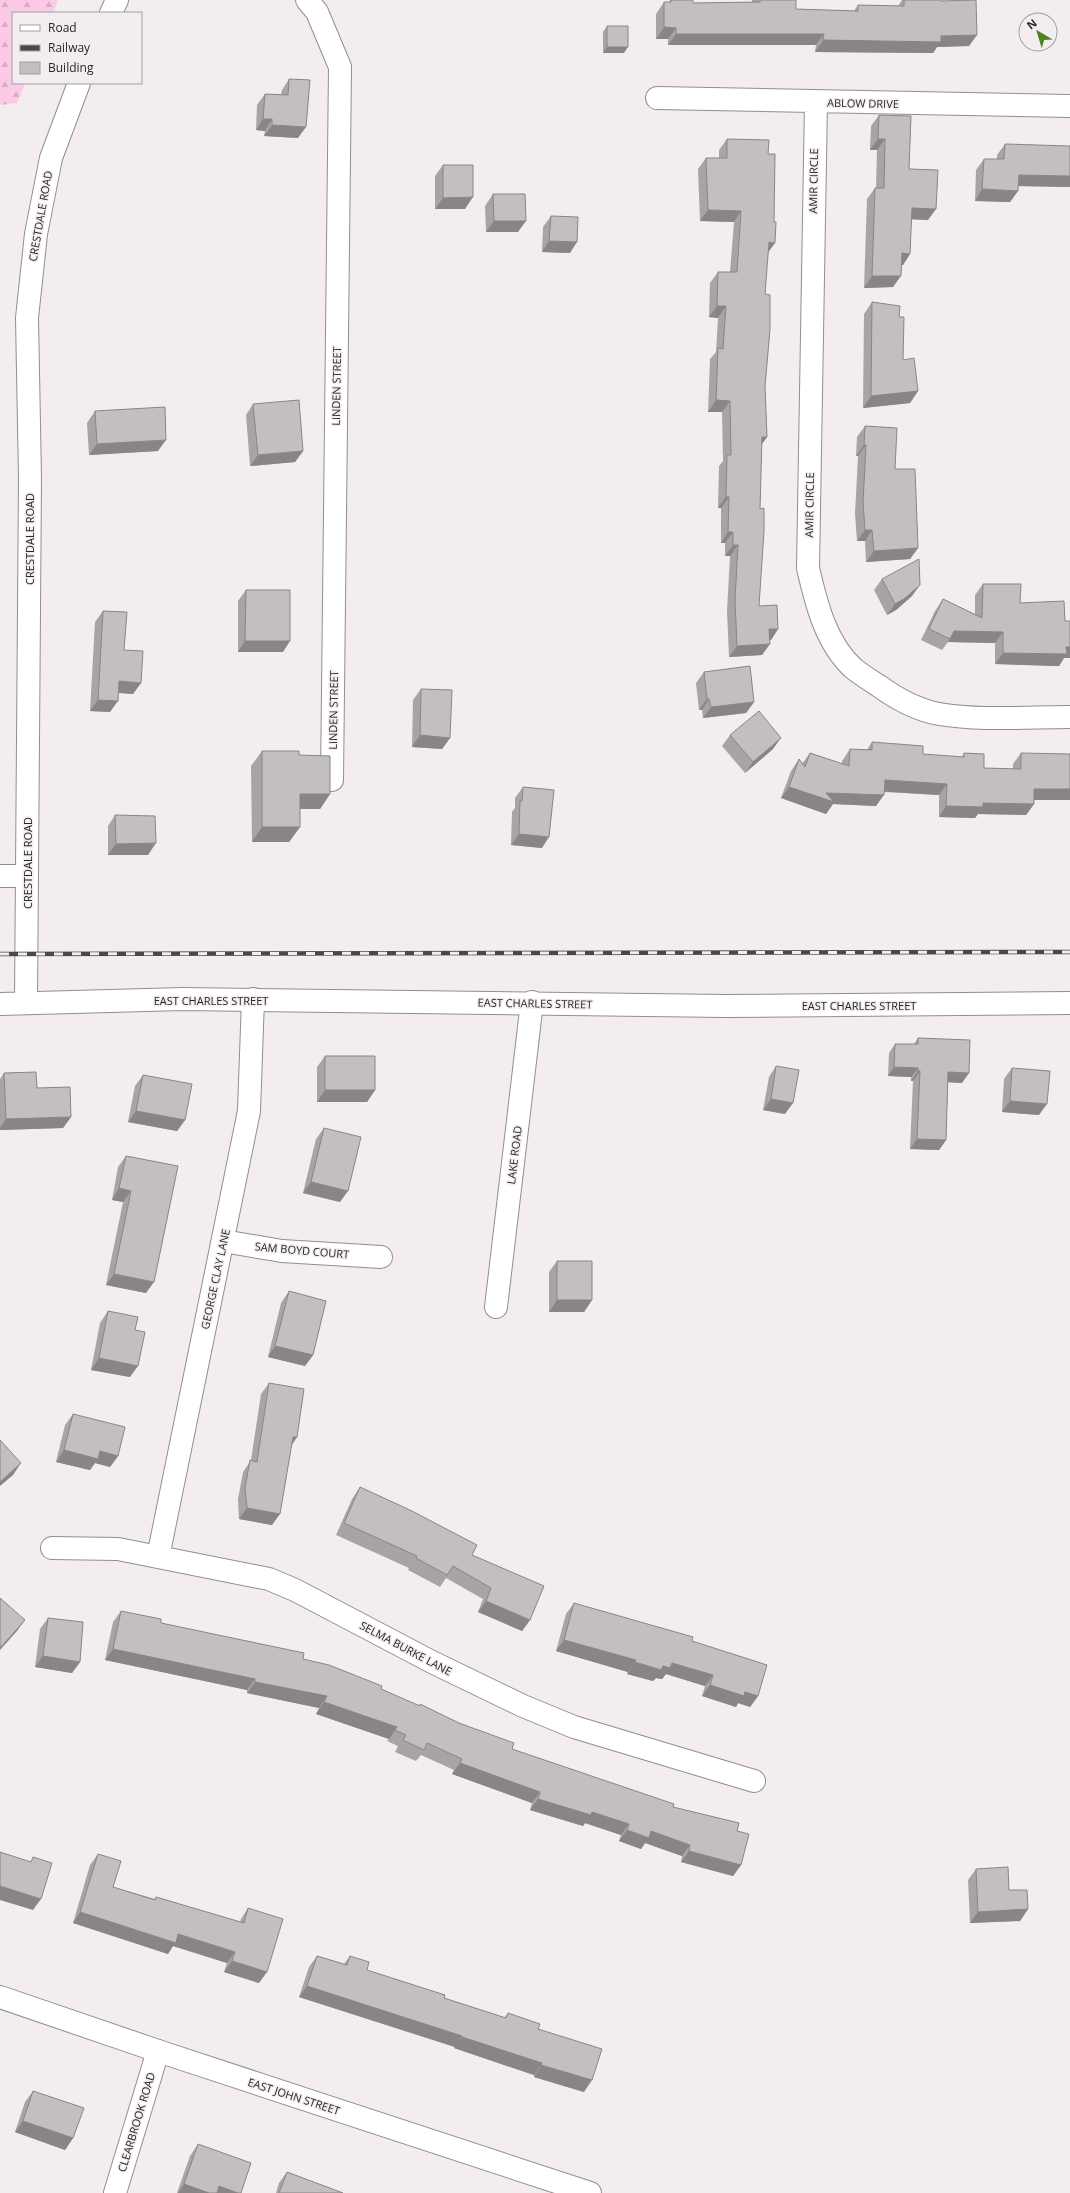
<svg xmlns="http://www.w3.org/2000/svg" width="1070" height="2193" font-family="'Open Sans',sans-serif">
<style>
.forest{fill:url(#forest-firs)}
.lines{fill:none;stroke-linecap:round;stroke-linejoin:round}
.street-casing{stroke:#928d90;stroke-width:24}
.secondary-casing{stroke:#928d90;stroke-width:24}
.street{stroke:#fff;stroke-width:22}
.secondary{stroke:#fff;stroke-width:22}
.rail-casing{stroke:#494748;stroke-width:4.5}
.rail{stroke:#f3edf0;stroke-width:3;stroke-dasharray:9;stroke-linecap:butt}
.wall{fill:#a8a3a6}
.shaded-wall{fill:#888587}
.building{fill:#c3bec1;stroke:#888587}
.labels{text-anchor:middle;dominant-baseline:central;stroke-width:3;stroke-linejoin:round;paint-order:stroke}
.street-label{font-size:11px;fill:#282627;stroke:#f3edf0}
</style>
<defs>
<pattern id="forest-firs" width="22" height="20" patternUnits="userSpaceOnUse"><rect width="22" height="20" fill="#fbcae6"/><path d="M5 1l3.5 6h-7zM16 11l3.5 6h-7z" fill="#d7adc5"/></pattern>
</defs>
<rect width="100%" height="100%" fill="#f3edf0"/>
<path class="forest" d="M0,0H58L53,13H13V83H25L17,103L0,105Z"/>
<g class="lines">
<defs>
<path id="street" d="M307,0L317,12L340,67L332,780
M657,98L1070,106
M816,102L808,568C816,603 826,644 854,669C862,675 871,681 879,686C897,699 917,710 939,714C980,721 1028,717 1070,717
M0,876H27
M223,1241L282,1251L381,1257
M496,1307L532,1002
M52,1548L118,1549L269,1579L295,1590L432,1662L523,1706L574,1727L754,1781
M158,1557L249,1111L253,999
M115,2193L158,2051"/>
<path id="secondary" d="M111,13L117,0
M26,1002L30,478L27,318L36,234L51,158L79,83
M0,1004L183,999L725,1006L1070,1003
M0,1997L158,2051L590,2193"/>
</defs>
<use href="#street" class="street-casing"/>
<use href="#secondary" class="secondary-casing"/>
<use href="#street" class="street"/>
<use href="#secondary" class="secondary"/>
<defs>
<path id="rail" d="M0,954L1070,952"/>
</defs>
<use href="#rail" class="rail-casing"/>
<use href="#rail" class="rail"/>
</g>
<path class="wall" d="M670,0L693,3L752,2V0H796V9L854,11L858,5L898,6L902,0H941V1L969,46L937,47L933,53L815,52L816,45H668V39H656V14L664,2H669Z
M607,26L624,53H603V32Z
M289,79L298,138L264,136L265,131L256,130L257,105L265,94L281,95L282,90Z
M879,115L909,169L928,220L911,219L910,254L903,265H902L893,287L864,288L867,199L875,188H876L877,150H870L871,126Z
M727,139L768,154V252L765,294V387L767,437L761,445L760,509L759,606L778,629L771,640H770L762,655L729,657L727,611L730,556H725V543H721V508H718L719,466L723,461L722,412H708L710,359L716,352L718,318L709,317L710,283L718,272H730L734,222L700,221L698,169L706,158H719V150Z
M1005,144L1070,187L1018,186V191L1010,202L975,201L976,170L984,159H997V155Z
M443,165L465,209H435V176Z
M493,194L518,232H486L485,206Z
M551,216L570,253L542,252L543,227Z
M872,302L899,317L903,360L918,391L910,403L863,408L864,314Z
M253,404L303,451L295,462L250,466L246,415Z
M95,411L158,451L89,455L87,423Z
M865,426L895,469L918,548L910,559L866,562L865,541H857L855,514L858,456H856L857,437Z
M882,579L912,596L896,610L887,615L874,590Z
M983,584L1020,603L1065,621H1070V658H1064L1059,666L995,664V643L948,642L942,650L921,640L935,611L943,599L975,614V595Z
M246,590L283,652H238V601Z
M103,611L141,683L133,694L118,693L110,712L90,711L95,622Z
M704,672L754,702L746,713L703,718L702,710H699L696,683Z
M421,689L450,738L442,749L412,747L413,700Z
M730,735L773,749L745,773L722,746Z
M872,742L923,754L962,757L964,753L984,768L1013,769V764L1021,753L1070,800H1034V804L1026,815L978,814L975,818L939,817V795L884,792L876,806L833,804L826,814L781,798L791,771L799,759L802,764L810,753L842,764V761L850,749L867,750Z
M262,751L299,755L330,794L320,809H300V827L289,842H252L251,766Z
M523,787L542,848L511,845L512,812L515,808V798Z
M115,815L148,855H108V826Z
M918,1038L962,1083L948,1082L946,1140L939,1150L910,1149L913,1081H911V1077L888,1076L889,1053L895,1044H914Z
M325,1056L375,1090L367,1102H317V1067Z
M776,1066L785,1114L763,1110L769,1077Z
M1012,1068L1039,1115L1002,1112L1004,1079Z
M4,1073L37,1088L71,1117L63,1128L0,1130V1079Z
M143,1075L185,1120L177,1131L128,1122L135,1086Z
M324,1128L340,1202L303,1193L316,1139Z
M126,1156L146,1293L106,1285L123,1202L112,1200L118,1167Z
M557,1261L592,1300L584,1312H549V1272Z
M289,1291L313,1355L305,1366L268,1357L281,1303Z
M108,1311L135,1330L130,1377L91,1370L100,1323Z
M269,1383L297,1437L292,1444L272,1525L239,1519L238,1499L243,1472L251,1460L261,1394Z
M73,1414L118,1456L110,1467L95,1463L90,1470L56,1462L65,1425Z
M360,1487L472,1555L530,1620L522,1631L478,1612L483,1599L446,1578L440,1587L408,1570L409,1568L336,1535L352,1499Z
M574,1603L692,1641L758,1696L750,1707L738,1703L736,1707L702,1696L705,1686L666,1674L662,1679L656,1678L653,1681L627,1674L628,1672L556,1651L566,1614Z
M121,1611L161,1623L303,1659L381,1689L512,1749L673,1807L737,1831L741,1865L733,1876L681,1862L682,1856L645,1843L641,1849L619,1841L621,1835L585,1823L583,1826L530,1810L532,1803L452,1774L454,1770L421,1755L416,1761L395,1752L398,1746L387,1741L389,1739L316,1714L319,1708L247,1693V1690L105,1660L113,1622Z
M48,1618L80,1662L72,1673L35,1667L40,1629Z
M98,1854L113,1887L155,1899L156,1897L240,1922L241,1919L248,1908L259,1983L224,1972L227,1963L173,1946L168,1954L73,1923L90,1865Z
M976,1869L1009,1890L1028,1909L1020,1921L970,1923L968,1880Z
M317,1956L344,1964L350,1956L367,1970L444,1998L504,2018L508,2013L538,2029L584,2092L534,2077V2075L454,2048L455,2047L299,1997L309,1967Z
M33,2091L73,2138L65,2150L15,2132L25,2102Z
M198,2144L241,2193H177L190,2156Z
M287,2172L343,2193H276L279,2183Z"/>
<path class="shaded-wall" d="M664,27L676,28L668,39H656Z
M676,34H824L816,45H668Z
M977,35L969,46L937,47L933,53L815,52L823,40Z
M607,47H628L624,53H603Z
M263,119H272L265,131L256,130Z
M272,125L306,127L298,138L264,136Z
M878,139H885L877,150H870Z
M1019,175L1070,176V187L1011,186Z
M982,189L1018,191L1010,202L975,201Z
M473,197L465,209H435L443,198Z
M912,208L936,209L928,220L904,219Z
M708,210L741,211L734,222L700,221Z
M494,221H526L518,232H486Z
M549,241L577,242L570,253L542,252Z
M769,242L775,243L767,254Z
M902,253L910,254L903,265H894Z
M872,276H901L893,287L864,288Z
M717,306H726L718,318L709,317Z
M918,391L910,403L863,408L871,396Z
M716,400L730,401L722,412H708Z
M762,437H767L759,448Z
M166,440L158,451L89,455L97,444Z
M864,445H866L858,456H856Z
M303,451L295,462L250,466L258,455Z
M726,497H729L721,508H718Z
M865,530H872L865,541H857Z
M728,532H733L725,543H721Z
M733,545H738L730,556H725Z
M918,548L910,559L866,562L874,551Z
M920,585L912,596L896,610L887,615L895,604Z
M769,629H778L771,640H761Z
M954,631L1003,632L995,643L948,642Z
M245,641H290L283,652H238Z
M770,644L762,655L729,657L737,646Z
M1066,647H1070V658H1064L1059,666L995,664L1003,653Z
M119,681L141,683L133,694L111,692Z
M707,699H709L702,710H699Z
M98,700L118,701L110,712L90,711Z
M754,702L746,713L703,718L711,707Z
M420,735L450,738L442,749L412,747Z
M781,738L773,749L745,773L753,762Z
M885,780L947,784L939,795L877,791Z
M789,787L826,793L884,795L876,806L833,804L826,814L781,798Z
M1034,789H1070V800H1026Z
M300,794H330L320,809H289Z
M983,803L1034,804L1026,815L978,814L975,818L939,817L946,806Z
M262,827H300L289,842H252Z
M519,834L549,837L542,848L511,845Z
M156,843L148,855H108L116,844Z
M894,1067L918,1068L911,1077L888,1076Z
M918,1071H920L913,1081H911Z
M948,1072L969,1073L962,1083L942,1082Z
M325,1090H375L367,1102H317Z
M771,1099L793,1103L785,1114L763,1110Z
M1010,1101L1047,1104L1039,1115L1002,1112Z
M136,1111L185,1120L177,1131L128,1122Z
M71,1117L63,1128L0,1130V1128L6,1119Z
M917,1139L946,1140L939,1150L910,1149Z
M311,1182L348,1191L340,1202L303,1193Z
M119,1188L131,1191L123,1202L112,1200Z
M114,1274L154,1282L146,1293L106,1285Z
M557,1300H592L584,1312H549Z
M275,1346L313,1355L305,1366L268,1357Z
M99,1358L138,1366L130,1377L91,1370Z
M293,1437H297L289,1449Z
M64,1450L100,1451L118,1456L110,1467L95,1463L90,1470L56,1462Z
M21,1463L13,1475L0,1486V1482Z
M247,1508L280,1514L272,1525L239,1519Z
M486,1601L530,1620L522,1631L478,1612Z
M25,1620L17,1631L0,1650V1648Z
M564,1640L636,1660L628,1672L556,1651Z
M113,1649L255,1679L247,1690L105,1660Z
M43,1656L80,1662L72,1673L35,1667Z
M635,1662L663,1666L672,1663L713,1675L705,1686L666,1674L662,1679L656,1678L653,1681L627,1674Z
M255,1682L327,1696L319,1708L247,1693Z
M710,1685L745,1692L758,1696L750,1707L738,1703L736,1707L702,1696Z
M324,1702L397,1727L389,1739L316,1714Z
M460,1763L540,1792L532,1803L452,1774Z
M538,1799L592,1812L629,1824L621,1835L585,1823L583,1826L530,1810Z
M627,1830L651,1831L690,1845L682,1856L645,1843L641,1849L619,1841Z
M689,1851L741,1865L733,1876L681,1862Z
M0,1886L41,1899L33,1910L0,1900Z
M1028,1909L1020,1921L970,1923L978,1912Z
M80,1912L178,1934L235,1952L227,1963L173,1946L168,1954L73,1923Z
M232,1961L267,1972L259,1983L224,1972Z
M307,1986L462,2036L455,2047L299,1997Z
M462,2037L542,2063L534,2075L454,2048Z
M541,2065L592,2080L584,2092L534,2077Z
M23,2121L73,2138L65,2150L15,2132Z
M184,2184L209,2193H178Z
M219,2186L238,2193H215Z"/>
<path class="building" d="M671,0H693V3L760,2V0H796V9L858,11V5L904,6V0H941V1L976,0L977,35L941,36V42L823,40L824,34H676V28L664,27V2H671Z
M607,26H628V47H607Z
M289,79L310,80L306,127L272,125V119H263L265,94L288,95Z
M879,115L911,116L909,169L938,170L936,209L912,208L910,254L902,253L901,276H872L875,188H884L885,139H878Z
M727,139L769,140L768,154H775L774,222H776L775,243L769,242L765,294L770,295V329L765,387L767,437H762L760,509L764,508V531L759,606L777,605L778,629H769L770,644L737,646L735,600L738,545H733V532H728L729,497H726L727,455H731L730,401L716,400L718,348L723,349L726,306H717L718,272H737L741,211L708,210L706,158H727Z
M1005,144L1070,146V176L1019,175L1018,191L982,189L984,159H1004Z
M443,165H473V197L443,198Z
M493,194H525L526,221H494Z
M551,216L578,217L577,242L549,241Z
M872,302L900,306L899,317H904L903,360L914,358L918,391L871,396Z
M299,400L303,451L258,455L253,404Z
M165,407L166,440L97,444L95,411Z
M865,426L897,428L895,469H915L918,548L874,551L872,530H865L863,502L866,445H864Z
M919,559L920,585L904,599L895,604L882,579Z
M983,584H1021L1020,603L1064,601L1065,621H1070V647H1066L1067,654L1003,653V632L954,631L950,639L929,629L943,599L982,618Z
M246,590H290V641H245Z
M103,611L127,612L124,650L143,651L141,683L119,681L118,701L98,700Z
M750,666L754,702L711,707L709,699H707L704,672Z
M421,689L452,690L450,738L420,735Z
M759,711L781,738L753,762L730,735Z
M872,742L923,746V754L964,757V753L984,754V768L1021,769V753L1070,754V789H1034V804L983,803V807L946,806L947,784L885,780L884,795L826,793L834,802L789,787L799,759L805,767L810,753L849,766L850,749L872,750Z
M262,751H299V755L330,756V794H300V827H262Z
M523,787L554,790L549,837L519,834L520,801H522Z
M115,815L155,816L156,843L116,844Z
M918,1038L970,1040L969,1073L948,1072L946,1140L917,1139L920,1071H918V1068L894,1067L895,1044H918Z
M325,1056H375V1090H325Z
M776,1066L799,1070L793,1103L771,1099Z
M1012,1068L1050,1071L1047,1104L1010,1101Z
M36,1072L37,1088L70,1087L71,1117L6,1119L4,1073Z
M143,1075L192,1084L185,1120L136,1111Z
M324,1128L361,1137L348,1191L311,1182Z
M126,1156L178,1166L154,1282L114,1274L131,1191L119,1188Z
M557,1261H592V1300H557Z
M289,1291L326,1301L313,1355L275,1346Z
M108,1311L138,1317L135,1330L145,1332L138,1366L99,1358Z
M269,1383L304,1389L297,1437H293L280,1514L247,1508L245,1488L250,1460L257,1462Z
M73,1414L125,1427L118,1456L100,1451L98,1459L64,1450Z
M0,1440L21,1463L0,1482Z
M360,1487L412,1511L477,1545L472,1555L544,1586L530,1620L486,1601L491,1588L453,1566L447,1575L416,1558L417,1556L344,1523Z
M0,1598L25,1620L0,1648Z
M574,1603L693,1637L692,1641L767,1665L758,1696L745,1692L744,1696L710,1685L713,1675L672,1663L670,1668L663,1666L661,1670L635,1662L636,1660L564,1640Z
M121,1611L161,1619V1623L304,1653L303,1659L329,1665L382,1686L381,1689L420,1706V1704L459,1723L514,1743L512,1749L674,1804L673,1807L739,1823L737,1831L749,1834L741,1865L689,1851L690,1845L651,1831L649,1838L627,1830L629,1824L592,1812L591,1815L538,1799L540,1792L460,1763L462,1759L427,1743L424,1750L403,1740L406,1735L395,1730L397,1727L324,1702L327,1696L255,1682V1679L113,1649Z
M48,1618L83,1622L80,1662L43,1656Z
M0,1852L31,1862L33,1857L52,1863L41,1899L0,1886Z
M98,1854L121,1861L113,1887L155,1900L156,1897L244,1923L248,1908L283,1919L267,1972L232,1961L235,1952L178,1934L176,1943L80,1912Z
M1008,1867L1009,1890H1027L1028,1909L978,1912L976,1869Z
M317,1956L347,1965L350,1956L369,1962L367,1970L445,1995L444,1998L506,2018L508,2013L540,2024L538,2029L602,2049L592,2080L541,2065L542,2063L462,2037V2036L307,1986Z
M33,2091L84,2108L73,2138L23,2121Z
M198,2144L251,2163L241,2193H238L219,2186L217,2193H209L184,2184Z
M287,2172L343,2193H279Z"/>
<g class="labels">
<g class="street-label">
<text transform="translate(863 103) rotate(1)">ABLOW DRIVE</text>
<text transform="translate(813 181) rotate(-89)">AMIR CIRCLE</text>
<text transform="translate(40 216) rotate(-80)">CRESTDALE ROAD</text>
<text transform="translate(336 386) rotate(-89)">LINDEN STREET</text>
<text transform="translate(809 505) rotate(-89)">AMIR CIRCLE</text>
<text transform="translate(29 539) rotate(-90)">CRESTDALE ROAD</text>
<text transform="translate(333 710) rotate(-89)">LINDEN STREET</text>
<text transform="translate(27 863) rotate(-90)">CRESTDALE ROAD</text>
<text x="211" y="1000">EAST CHARLES STREET</text>
<text transform="translate(535 1003) rotate(1)">EAST CHARLES STREET</text>
<text x="859" y="1005">EAST CHARLES STREET</text>
<text transform="translate(514 1155) rotate(-83)">LAKE ROAD</text>
<text transform="translate(302 1250) rotate(5)">SAM BOYD COURT</text>
<text transform="translate(215 1279) rotate(-78)">GEORGE CLAY LANE</text>
<text transform="translate(406 1648) rotate(28)">SELMA BURKE LANE</text>
<text transform="translate(294 2096) rotate(18)">EAST JOHN STREET</text>
<text transform="translate(136 2122) rotate(-73)">CLEARBROOK ROAD</text>
</g>
</g>
<rect x="12" y="12" width="130" height="72" fill="#f3edf0" stroke="#a29da0"/>
<rect x="20" y="25" width="20" height="6" fill="#ffffff" stroke="#a29da0"/>
<text x="48" y="32" font-size="12" fill="#282627">Road</text>
<rect x="20" y="45" width="20" height="6" fill="#494748" stroke="#a29da0"/>
<text x="48" y="52" font-size="12" fill="#282627">Railway</text>
<rect x="20" y="62" width="20" height="12" fill="#c3bec1" stroke="#a29da0"/>
<text x="48" y="72" font-size="12" fill="#282627">Building</text>
<g transform="translate(1038 32) rotate(322)"><circle r="19" fill="#f3edf0" stroke="#a29da0"/>
<path d="M0-3L7 15L0 10L-7 15Z" fill="#4c831c"/>
<text y="-6" font-size="11" font-weight="bold" text-anchor="middle" fill="#282627">N</text>
</g>
</svg>
